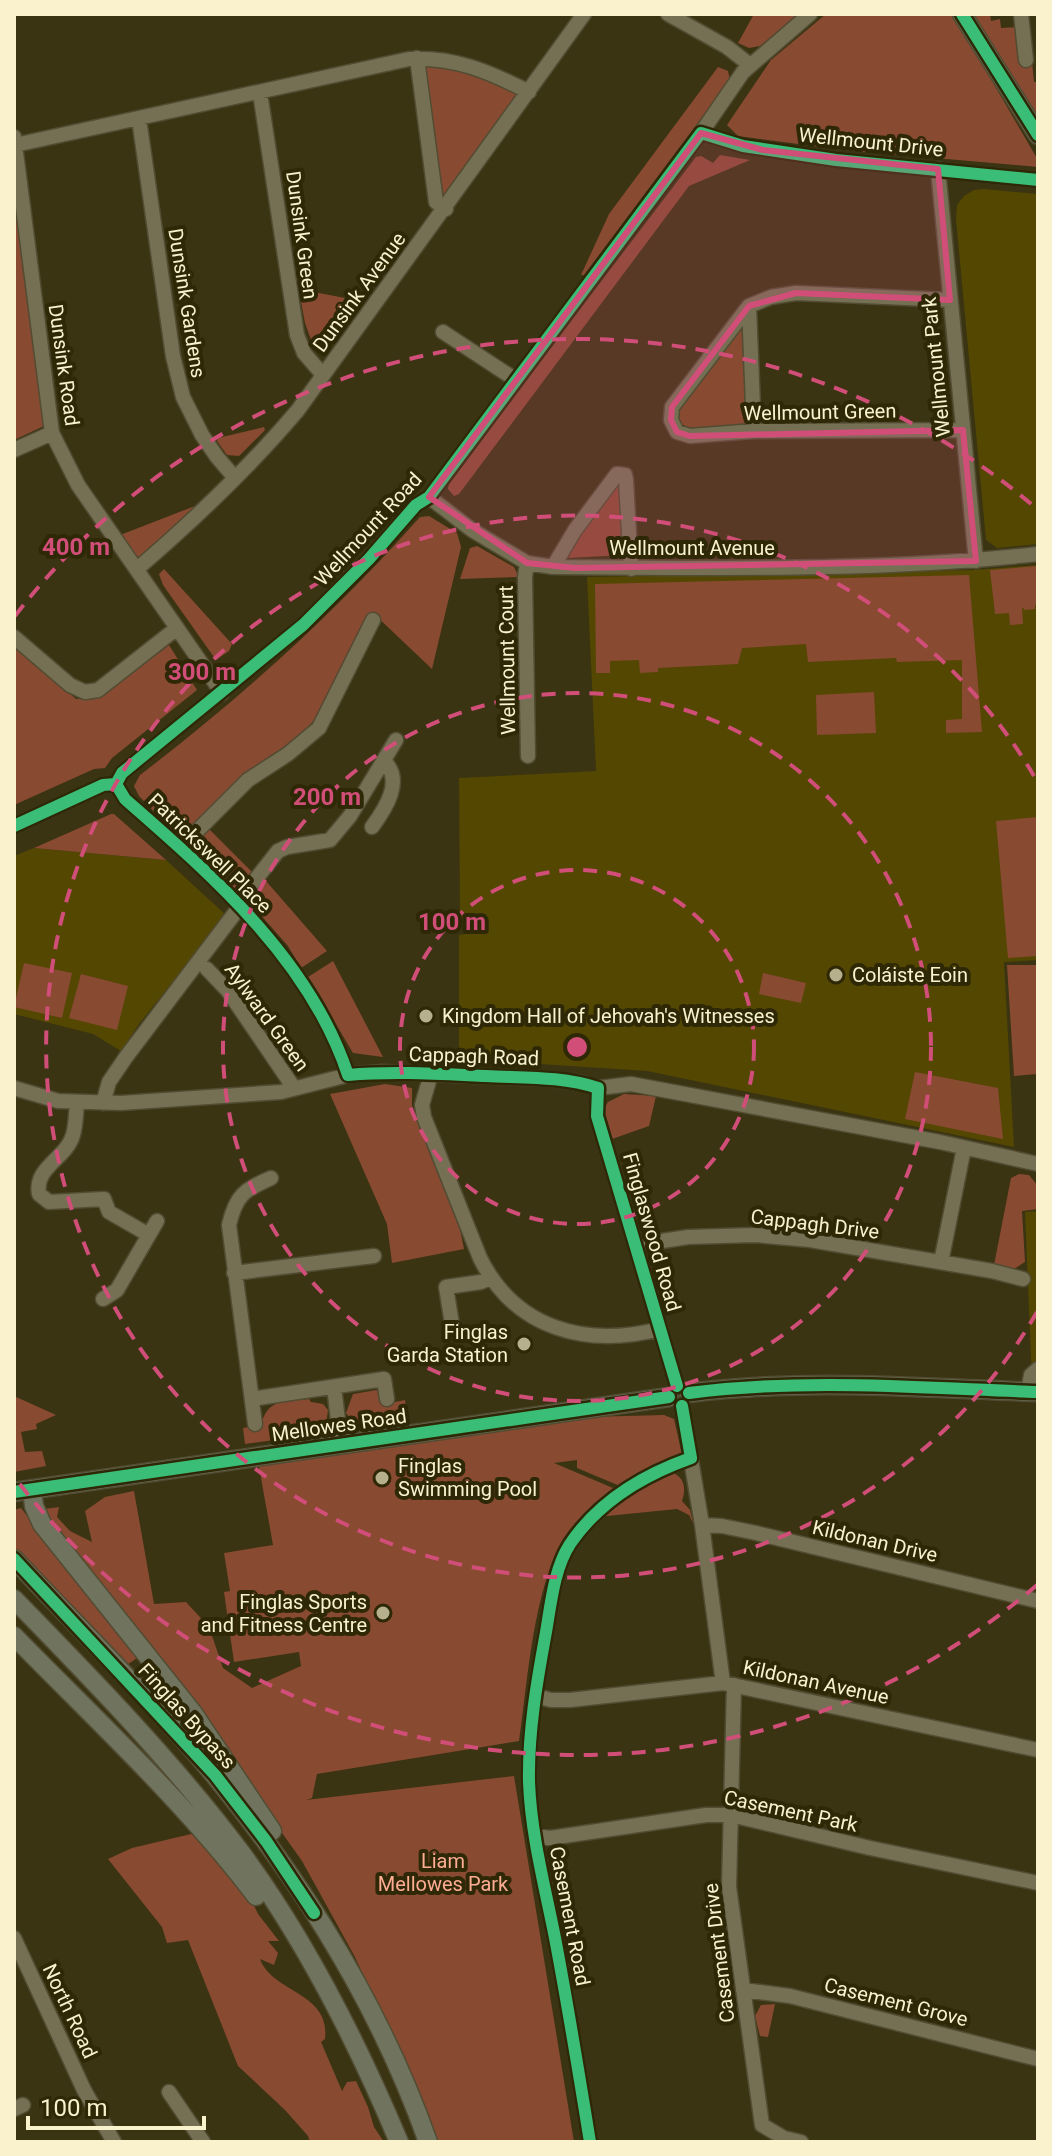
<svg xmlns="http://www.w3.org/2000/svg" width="1052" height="2156" font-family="Roboto,sans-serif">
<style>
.built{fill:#534702}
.green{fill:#894a32}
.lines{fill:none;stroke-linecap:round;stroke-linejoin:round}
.minor-casing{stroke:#514c32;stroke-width:17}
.major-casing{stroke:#514c32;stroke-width:21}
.minor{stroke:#757054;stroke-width:14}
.major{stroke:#70745e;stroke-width:18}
.cycleway-casing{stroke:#2e2807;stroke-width:17}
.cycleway{stroke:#3abd76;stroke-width:12}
.marked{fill:#d04e78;fill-opacity:0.2;stroke:#d04e78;stroke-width:6;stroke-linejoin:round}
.ring{fill:none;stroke:#d04e78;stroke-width:4;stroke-dasharray:14 10}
.poi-dot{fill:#b6b08c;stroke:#2e2807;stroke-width:3}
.labels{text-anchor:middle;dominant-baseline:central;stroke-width:8;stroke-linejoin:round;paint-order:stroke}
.street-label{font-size:20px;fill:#f9f2cd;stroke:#2e2807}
.poi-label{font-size:20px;fill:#f9f2cd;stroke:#2e2807;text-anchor:start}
.park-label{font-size:20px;fill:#feac92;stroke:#2e2807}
.centre{fill:#d04e78;stroke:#2e2807;stroke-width:4}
.ring-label{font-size:24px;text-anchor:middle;font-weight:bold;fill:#d04e78;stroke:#2e2807;stroke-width:8;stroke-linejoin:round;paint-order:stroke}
</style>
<rect width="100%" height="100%" fill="#3a3412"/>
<path class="built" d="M984,189L1038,194V544L997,548L986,540L956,219L957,205L964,196L974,190Z
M1038,565V960L1004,962L1014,1147L647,1071L540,1064L531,1058H516L505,1063L459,1060V935L466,934L465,921L460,918L459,778L596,771L587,577L974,570Z
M34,848L166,860L226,915L139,1024L121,1051L93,1034L14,1014V856Z
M1038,1211V1388L1033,1382L1031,1358L1025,1212Z"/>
<path class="green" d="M754,14H799L760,46L749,48L738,43Z
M826,14H953L1038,160V167L844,150L738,136L727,125L771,60Z
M971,14H990L991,21L1000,19L1001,28L1018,27L1032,62L1034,82H1038V121Z
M438,58L528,92L439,215L417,59Z
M718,67L728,71L730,80L584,275H581L609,214Z
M720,155L750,160L689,186L459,494L454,496L448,489L449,481L696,157L701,156L713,163Z
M14,192L44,426L14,440Z
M309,291L360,301L326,349L321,351L314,348L305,323L300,296Z
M740,323L746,327L750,423C728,429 692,435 675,420L676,407Z
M264,427L265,430L239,456L227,455L217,441L218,438Z
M620,481L624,555L568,558L577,535Z
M213,499L137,569L115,537Z
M429,516L457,533L461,547L432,669L372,612L316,718L288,749L245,773L187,830H172L139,796L134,786L140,775C242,697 334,614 420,517Z
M477,546L514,567L519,577L460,579L470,548Z
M1038,566V604L1035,605V609L1025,610L1022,607L1023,624L1010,625L1009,613L995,614L990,570Z
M164,569L232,644L229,651L216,660L163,585L159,574Z
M969,575L982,732L946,733V720L962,719V660L897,662L896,658L808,662L806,644L742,648L738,664L658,668V672L640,673L639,660L610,661V673H596L595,584Z
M14,644L76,699L101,697L169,645L197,690L112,758L105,768L94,769L14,805Z
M874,692L876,733L817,735L816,695Z
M111,814H114L166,860L34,848Z
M1038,817V956L1008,958L996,821Z
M207,827L255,875L238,902L181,848Z
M266,881L327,951L301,968L288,946L250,903Z
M333,961L383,1057L353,1053L308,977Z
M24,963L72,973L62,1018L14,1007Z
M1007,965H1038V1074L1014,1076Z
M763,973L806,983L801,1003L759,994Z
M81,974L128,986L117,1030L69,1018Z
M915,1072L998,1088L1003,1139L905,1119Z
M385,1084L412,1088V1107L455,1204L464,1249L392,1263L387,1224L330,1094Z
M624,1094L656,1096L649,1126L612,1139L603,1110L608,1102Z
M1019,1174L1029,1175L1038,1186V1209L1022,1211L1025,1262L1014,1269L994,1265L1011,1178Z
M377,1390L381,1405L405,1400L408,1424C384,1426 362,1435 346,1413L353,1394Z
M14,1396L56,1415L36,1424L37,1429L21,1432L25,1452L42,1451L46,1466L14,1472Z
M309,1399L311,1402L323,1404L328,1410L325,1433L245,1444L243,1428L261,1425C268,1398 284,1402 309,1399Z
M664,1415L674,1419L682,1454L620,1486L577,1468V1460L554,1463L613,1488C596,1503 577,1517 565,1537C533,1588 528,1680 519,1741L317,1774L312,1798L306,1800L514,1776L574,2142H434L412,2083L355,1957L302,1861L233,1764L50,1526L44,1509L59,1507L57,1517L70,1531L92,1542L85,1511L105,1497L134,1491L154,1604L186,1602L209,1627L223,1668L252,1688L301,1666L299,1652L234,1662L224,1592L230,1591L224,1553L273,1545L258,1461L588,1417Z
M673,1473C685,1478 686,1489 682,1501L690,1510L693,1523L689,1515L677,1509L607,1516L602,1511L651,1478Z
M21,1508L137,1658L124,1667L14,1550V1510Z
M191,1834L203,1839L249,1895L258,1914L279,1941H268L278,1953L274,1965L260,1959C272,1993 331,1992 325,2039L321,2042L342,2091L347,2082L356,2081L368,2107L374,2127L384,2142H310L308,2136L285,2110L238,2066L188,1940L167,1943L162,1927L108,1859L132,1848Z
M775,2004L768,2037L760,2036L755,2016L761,2005Z"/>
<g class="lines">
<defs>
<path id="minor" d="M668,14L727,47L750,65
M1021,14L1026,60
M417,58L436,202L446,209
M260,93L297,335L304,353L323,375
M139,119L173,356L183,397L202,435L217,457L235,478
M701,133L743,146L836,160L1038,180
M14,137L52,433L78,485L222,693
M15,145L409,59C455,57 488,71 529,92
M938,169L976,561
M950,300L796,293L771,297L749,306L672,407L671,420L677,432L690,436L754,431L963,430
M749,307L754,431
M443,332L516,380
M14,450L52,433
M429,497L472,530L527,563L553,567C714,568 877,572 1038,554
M527,563L525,577L528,756
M553,567L575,530L617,474L625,475L626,480L631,569
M137,569C194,520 249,468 298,410L584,14
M14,637L70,685L85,692L98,690L177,628
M116,784L122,773L303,625L369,559L416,505L429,497L701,133L743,72L810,14
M116,784L125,799C213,876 310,960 348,1075
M14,826L103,785L116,784
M372,827C386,808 404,780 384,761
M180,848L248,780L288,754L319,728L373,620
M238,902L278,851L287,847L330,840L350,816L396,740
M207,969L228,991L294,1088
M431,1074L422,1105L424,1117L480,1258C515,1329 586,1348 660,1329
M14,1088L58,1101L121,1103L281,1092L348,1075L382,1072L552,1079L582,1083L598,1088L631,1084L940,1142L1038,1164
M598,1088L597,1116L677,1386
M77,1102C76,1113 76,1125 73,1135C66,1159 34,1167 39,1194L49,1202L104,1199L109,1212L149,1235
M103,1103L109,1082L126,1057L241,905
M636,1245L688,1237L755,1235L810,1240L992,1271L1023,1279
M941,1262L964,1148
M234,1273L374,1256
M103,1299L117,1290L157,1221
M452,1324L446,1287L481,1282L490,1278
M334,1387L341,1445
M1028,1392L1031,1375L1038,1369
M252,1399L384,1379L387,1399
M682,1406L702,1525L723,1683
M255,1424L229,1225C236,1195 244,1190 271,1178
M702,1525L722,1526L756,1533L1038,1601
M734,1685L729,1887L762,2125L784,2138L801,2142
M536,1696L551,1700H570L723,1683L1038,1750
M535,1836L550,1838L706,1815H731L870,1848L1038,1883
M14,1938L84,2090L114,2142
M743,1990L790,1996L1038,2059
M169,2092L203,2142
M14,2109L23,2105
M590,2142C579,2074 568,2006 555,1938C545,1887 531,1835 529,1782C528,1732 537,1681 546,1632C551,1603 554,1569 570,1544C599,1501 643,1475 691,1458"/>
<path id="major" d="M962,14L1038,135
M689,1393C805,1378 922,1388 1038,1392
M32,1489L34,1506L42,1524L193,1713L272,1831
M14,1492L669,1397
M14,1559C82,1631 153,1701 216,1777C305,1886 381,2009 428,2142
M14,1599C93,1680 174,1763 242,1854C306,1941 357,2042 399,2142
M14,1636C96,1720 185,1802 256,1896"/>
</defs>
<use href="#minor" class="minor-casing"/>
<use href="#major" class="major-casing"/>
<use href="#minor" class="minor"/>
<use href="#major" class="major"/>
<defs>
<path id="cycleway" d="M962,14L1038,135
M116,784L122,773L303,625L369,559L416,505L429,497L701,133L743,146L836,160L1038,180
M116,784L125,799C213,876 310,960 348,1075C394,1071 440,1074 486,1076C523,1078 562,1076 598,1088L597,1116L677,1386
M14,826L103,785L116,784
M689,1393C805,1378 922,1388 1038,1392
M14,1492L669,1397
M14,1559L215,1775L266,1841L314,1913
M590,2142C579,2074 568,2006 555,1938C545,1887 531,1835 529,1782C528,1732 537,1681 546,1632C551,1603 554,1569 570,1544C599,1501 643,1475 691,1458L682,1406"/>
</defs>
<use href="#cycleway" class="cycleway-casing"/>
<use href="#cycleway" class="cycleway"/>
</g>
<path class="marked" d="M701,133L763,150L938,169L950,300L796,293L749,306L672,407L671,420L677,432L690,436L963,430L976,561L575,568L527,563L429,497Z"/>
<g class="ring">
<circle cx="577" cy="1047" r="177"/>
<circle cx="577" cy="1047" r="354"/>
<path d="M1037 1312A531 531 0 1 1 1037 781"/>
<path d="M1037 1585A708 708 0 0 1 15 1478M15 616A708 708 0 0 1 1037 509"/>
</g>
<g class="poi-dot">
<circle cx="836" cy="975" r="8"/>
<circle cx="426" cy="1016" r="8"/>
<circle cx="524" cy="1344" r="8"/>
<circle cx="382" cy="1478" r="8"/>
<circle cx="383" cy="1613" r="8"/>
</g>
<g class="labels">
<g class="street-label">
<text transform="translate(871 142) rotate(6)">Wellmount Drive</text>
<text transform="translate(302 235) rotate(82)">Dunsink Green</text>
<text transform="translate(359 292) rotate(-54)">Dunsink Avenue</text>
<text transform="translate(187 303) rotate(81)">Dunsink Gardens</text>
<text transform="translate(64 365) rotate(82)">Dunsink Road</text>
<text transform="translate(936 367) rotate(-96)">Wellmount Park</text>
<text transform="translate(820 412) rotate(-1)">Wellmount Green</text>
<text transform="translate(368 529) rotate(-47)">Wellmount Road</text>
<text x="692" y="548">Wellmount Avenue</text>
<text transform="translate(507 660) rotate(-91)">Wellmount Court</text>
<text transform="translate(210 853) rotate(44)">Patrickswell Place</text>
<text transform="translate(267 1017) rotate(54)">Aylward Green</text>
<text transform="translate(474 1056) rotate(2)">Cappagh Road</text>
<text transform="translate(815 1224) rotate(7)">Cappagh Drive</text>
<text transform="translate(652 1232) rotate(74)">Finglaswood Road</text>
<text transform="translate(339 1425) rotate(-8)">Mellowes Road</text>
<text transform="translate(875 1541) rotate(13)">Kildonan Drive</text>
<text transform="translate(816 1682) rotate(12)">Kildonan Avenue</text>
<text transform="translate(187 1716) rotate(48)">Finglas Bypass</text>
<text transform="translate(791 1811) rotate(12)">Casement Park</text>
<text transform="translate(570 1916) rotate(79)">Casement Road</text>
<text transform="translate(719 1953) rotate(-97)">Casement Drive</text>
<text transform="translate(896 2002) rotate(14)">Casement Grove</text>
<text transform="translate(70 2011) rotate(65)">North Road</text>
</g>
<g class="poi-label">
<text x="852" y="975">Coláiste Eoin</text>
<text x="442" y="1016">Kingdom Hall of Jehovah's Witnesses</text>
<text x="508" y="1332" text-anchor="end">Finglas<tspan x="508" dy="23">Garda Station</tspan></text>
<text x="398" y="1466">Finglas<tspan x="398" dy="23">Swimming Pool</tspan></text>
<text x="367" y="1602" text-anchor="end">Finglas Sports<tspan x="367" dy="23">and Fitness Centre</tspan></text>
</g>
<g class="park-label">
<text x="443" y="1861">Liam<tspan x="443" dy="23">Mellowes Park</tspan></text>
</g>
</g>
<circle cx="577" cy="1047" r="12" class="centre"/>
<g class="ring-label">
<text x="76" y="555">400 m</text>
<text x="202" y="680">300 m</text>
<text x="327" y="805">200 m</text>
<text x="452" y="930">100 m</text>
</g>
<rect width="1052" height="2156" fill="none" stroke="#f9f2cd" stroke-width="32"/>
<path d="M28 2116v12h176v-12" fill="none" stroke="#f9f2cd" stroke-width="4"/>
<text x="40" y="2116" font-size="24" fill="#f9f2cd" stroke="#2e2807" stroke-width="6" paint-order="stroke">100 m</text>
</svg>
